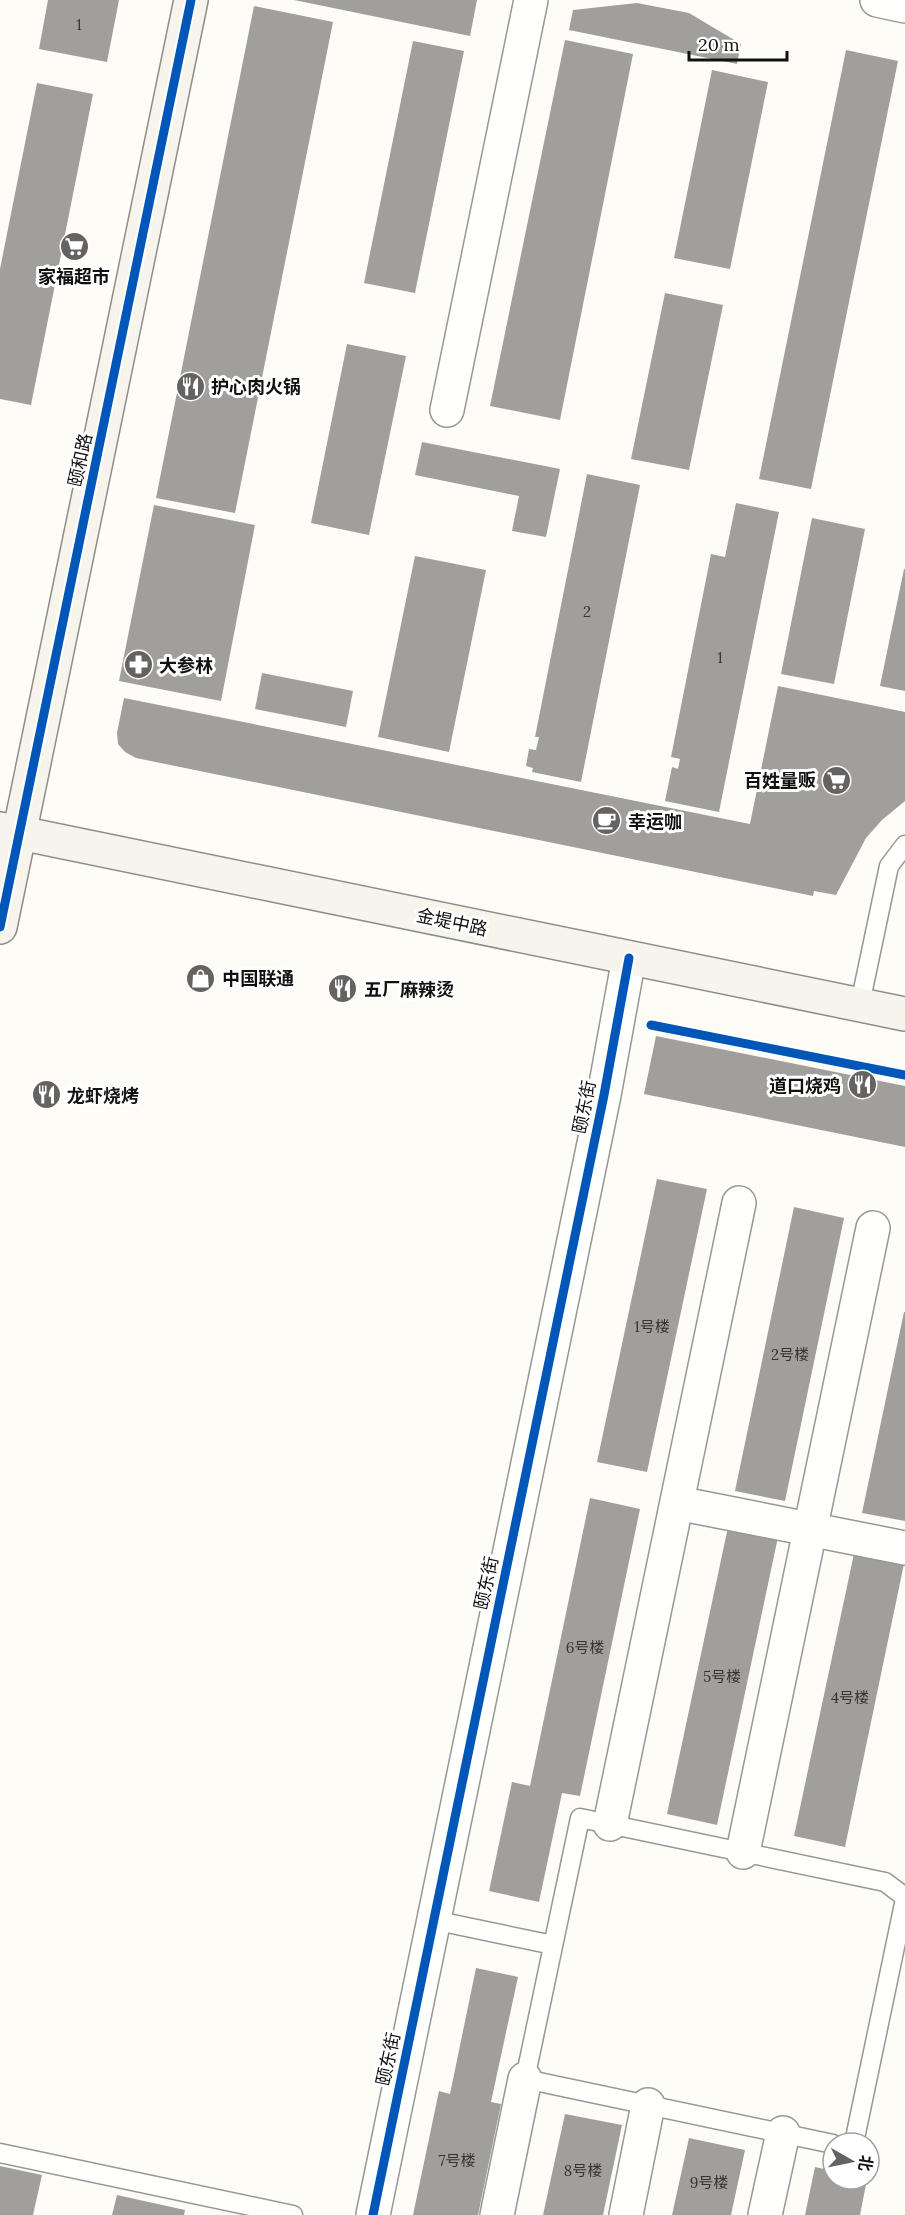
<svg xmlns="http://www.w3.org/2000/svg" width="905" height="2215" font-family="Lora,'Noto Sans SC',serif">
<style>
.building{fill:#a19f9c}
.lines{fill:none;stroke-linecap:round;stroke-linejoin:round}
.lane-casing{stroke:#979795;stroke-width:21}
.street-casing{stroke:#979795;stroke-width:36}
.secondary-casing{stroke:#8e8d8b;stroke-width:36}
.lane{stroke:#fffffe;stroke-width:18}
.street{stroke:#fffffe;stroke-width:33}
.secondary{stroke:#f6f4eb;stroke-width:33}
.cycleway-casing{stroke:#fff;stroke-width:13}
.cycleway{stroke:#0057b8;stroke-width:9}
.labels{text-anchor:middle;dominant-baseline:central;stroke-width:6;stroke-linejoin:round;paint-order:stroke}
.number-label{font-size:15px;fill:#353434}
.poi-label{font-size:18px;font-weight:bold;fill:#111;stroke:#fff;text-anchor:start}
.street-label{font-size:18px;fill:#111;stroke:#fff}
</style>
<rect width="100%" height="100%" fill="#fdfcf7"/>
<path class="building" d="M48,0H119L107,62L39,49Z
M294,0H477L470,36Z
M637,3L689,13L741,44L737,64L569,30L573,10Z
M254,6L333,22L235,513L156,498Z
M565,40L633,54L560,420L490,406Z
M413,41L464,51L415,293L364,283Z
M846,50L898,61L811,489L759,479Z
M712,70L768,82L730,269L674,258Z
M37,83L93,94L31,405L0,399V269Z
M665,293L723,305L689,470L631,459Z
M347,344L406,356L369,535L311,523Z
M422,442L560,469L546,537L512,531L519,496L415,475Z
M587,474L640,485L581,782L532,772L533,768L526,766L529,749L536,750L539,737H535Z
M736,503L779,512L719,812L665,801L672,767L678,769L680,759L671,757L711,554L725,557Z
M154,505L255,525L221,701L119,681Z
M812,518L865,529L834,684L781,674Z
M415,556L486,570L449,752L378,737Z
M904,569H905V691L880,686Z
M262,673L353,691L346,727L255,709Z
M778,686L905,712V801L882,820L866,838L836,895L814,891L813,896L136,758L125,752L118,744L117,733L124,698L750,824Z
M656,1036L905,1086V1147L644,1094Z
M657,1179L707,1189L647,1472L597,1462Z
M794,1207L844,1218L785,1501L735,1491Z
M904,1312H905V1521L862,1513Z
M590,1498L640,1509L580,1796L562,1793L539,1902L489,1891L512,1782L530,1786Z
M728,1527L778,1537L717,1825L667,1814Z
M855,1549L905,1559L845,1847L794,1836Z
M476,1968L518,1977L491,2102L501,2104L478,2215H413L439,2091L450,2094Z
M565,2114L622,2125L603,2215H543Z
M689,2138L745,2150L731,2215H672Z
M0,2166L42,2175L33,2215H0Z
M815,2167L833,2171V2179H867L860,2215H805Z
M117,2195L185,2210L184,2215H112Z"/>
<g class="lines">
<defs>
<path id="lane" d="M860,1004L889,866L905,845
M433,1920L553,1945
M854,2143L905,1899
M833,2144L525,2079L580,1818L885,1882L905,1897
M0,2153L293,2215"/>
<path id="street" d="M877,0L905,6
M447,410L531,0
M677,1503L905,1548
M610,1824L739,1203
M743,1852L873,1228
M373,2215L604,1095L629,958
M497,2215L525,2079
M626,2215L648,2105
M765,2215L783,2133"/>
<path id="secondary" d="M0,829L905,1014
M0,927L191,0"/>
</defs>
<use href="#lane" class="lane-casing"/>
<use href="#street" class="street-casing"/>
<use href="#secondary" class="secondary-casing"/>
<use href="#lane" class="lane"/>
<use href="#street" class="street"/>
<use href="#secondary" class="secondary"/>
<defs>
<path id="cycleway" d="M0,927L191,0
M651,1025L905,1075
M373,2215L604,1095L629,958"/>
</defs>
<use href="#cycleway" class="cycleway-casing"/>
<use href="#cycleway" class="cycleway"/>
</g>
<defs>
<symbol id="supermarket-disc" viewBox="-11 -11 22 22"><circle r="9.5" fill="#646362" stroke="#fff"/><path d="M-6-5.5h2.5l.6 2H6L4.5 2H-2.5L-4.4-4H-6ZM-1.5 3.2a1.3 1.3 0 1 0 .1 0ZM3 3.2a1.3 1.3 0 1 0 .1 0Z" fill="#fff"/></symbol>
<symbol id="restaurant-disc" viewBox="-11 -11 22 22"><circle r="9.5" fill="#646362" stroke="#fff"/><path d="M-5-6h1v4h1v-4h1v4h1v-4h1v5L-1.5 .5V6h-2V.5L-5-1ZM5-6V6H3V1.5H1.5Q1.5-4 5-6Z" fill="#fff"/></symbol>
<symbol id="pharmacy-disc" viewBox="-11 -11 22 22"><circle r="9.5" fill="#646362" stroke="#fff"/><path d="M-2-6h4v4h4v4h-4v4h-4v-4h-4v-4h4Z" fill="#fff"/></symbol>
<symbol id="cafe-disc" viewBox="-11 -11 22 22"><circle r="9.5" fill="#646362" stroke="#fff"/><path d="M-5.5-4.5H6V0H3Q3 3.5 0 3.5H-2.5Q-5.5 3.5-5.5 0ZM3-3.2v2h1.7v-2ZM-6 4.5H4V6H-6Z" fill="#fff"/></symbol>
<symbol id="shop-disc" viewBox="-11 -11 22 22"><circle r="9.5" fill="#646362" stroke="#fff"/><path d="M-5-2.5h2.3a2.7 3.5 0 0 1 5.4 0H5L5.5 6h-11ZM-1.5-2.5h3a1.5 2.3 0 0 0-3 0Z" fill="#fff"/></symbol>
</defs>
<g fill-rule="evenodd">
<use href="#supermarket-disc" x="58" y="230" width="33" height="33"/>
<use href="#restaurant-disc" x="174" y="370" width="33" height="33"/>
<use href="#pharmacy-disc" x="122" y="648" width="33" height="33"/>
<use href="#supermarket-disc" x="820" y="764" width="33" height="33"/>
<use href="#cafe-disc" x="590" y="804" width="33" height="33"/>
<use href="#shop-disc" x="184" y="962" width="33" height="33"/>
<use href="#restaurant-disc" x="326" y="972" width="33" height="33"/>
<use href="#restaurant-disc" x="846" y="1068" width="33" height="33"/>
<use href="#restaurant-disc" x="30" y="1078" width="33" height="33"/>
</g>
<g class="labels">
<g class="number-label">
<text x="79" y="24">1</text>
<text x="587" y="611">2</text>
<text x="720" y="657">1</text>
<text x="652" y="1326">1号楼</text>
<text x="790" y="1354">2号楼</text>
<text x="585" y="1647">6号楼</text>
<text x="722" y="1676">5号楼</text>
<text x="850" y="1697">4号楼</text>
<text x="457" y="2160">7号楼</text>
<text x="583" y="2170">8号楼</text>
<text x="709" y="2182">9号楼</text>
</g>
<g class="poi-label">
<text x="74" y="276" text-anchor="middle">家福超市</text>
<text x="211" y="386">护心肉火锅</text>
<text x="159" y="665">大参林</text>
<text x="816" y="780" text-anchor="end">百姓量贩</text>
<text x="628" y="821">幸运咖</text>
<text x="222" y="978">中国联通</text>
<text x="364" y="989">五厂麻辣烫</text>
<text x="841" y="1085" text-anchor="end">道口烧鸡</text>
<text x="67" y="1095">龙虾烧烤</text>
</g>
<g class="street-label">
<text transform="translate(80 460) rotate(-78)">颐和路</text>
<text transform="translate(452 922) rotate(12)">金堤中路</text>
<text transform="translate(584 1107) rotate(-79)">颐东街</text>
<text transform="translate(486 1583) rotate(-78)">颐东街</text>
<text transform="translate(388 2059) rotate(-78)">颐东街</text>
</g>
</g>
<g transform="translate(851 2161) rotate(99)"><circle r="28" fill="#ffffff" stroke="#a0a0a0" stroke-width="1.5"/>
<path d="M0-4.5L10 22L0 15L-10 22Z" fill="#646362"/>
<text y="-9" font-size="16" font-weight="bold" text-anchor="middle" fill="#111111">北</text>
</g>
<path d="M689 51v9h98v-9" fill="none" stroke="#111111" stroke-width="3"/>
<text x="698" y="51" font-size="18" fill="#111111" stroke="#ffffff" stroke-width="4.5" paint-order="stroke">20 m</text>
</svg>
